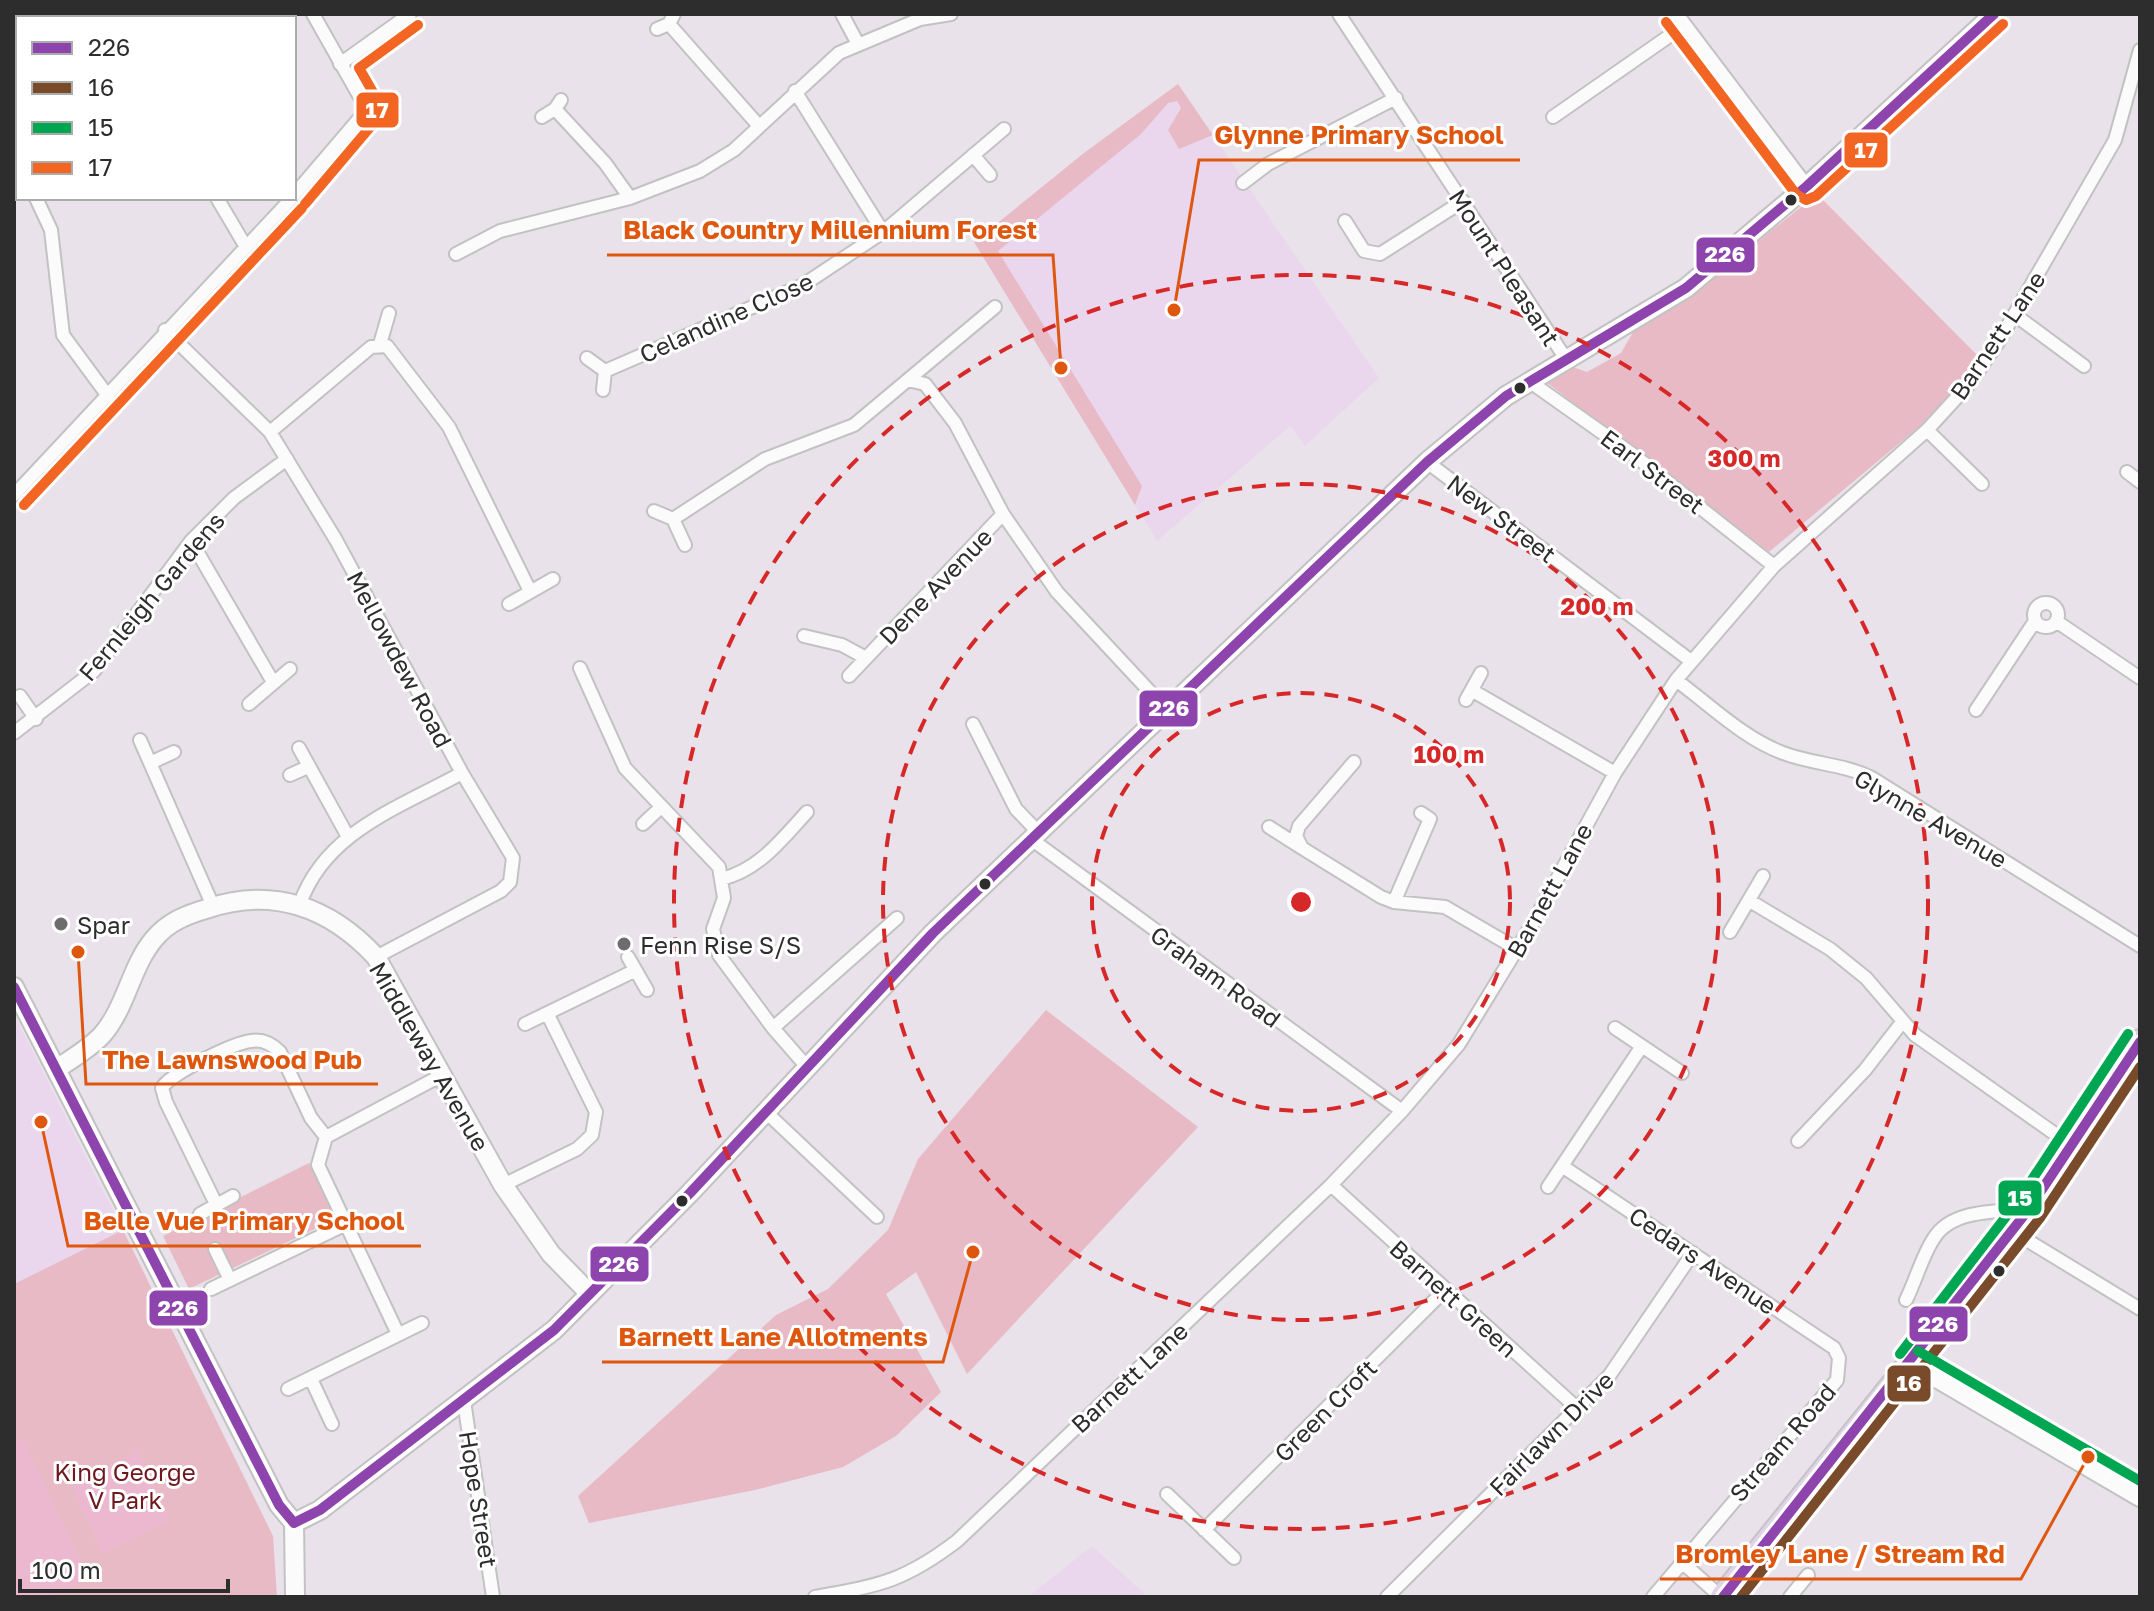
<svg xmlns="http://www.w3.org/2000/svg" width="2154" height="1611" font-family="'Golos Text',sans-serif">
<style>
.education{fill:#ead7ed}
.green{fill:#e8bac6}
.pitch{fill:#ecb8d0}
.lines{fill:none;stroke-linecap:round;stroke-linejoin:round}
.street-casing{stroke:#c2c2c2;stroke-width:16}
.secondary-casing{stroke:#c2c2c2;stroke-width:22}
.highway-casing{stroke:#c5c3c6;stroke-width:28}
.street{stroke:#fcfbfc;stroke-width:12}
.secondary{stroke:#fcfbfc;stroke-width:18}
.highway{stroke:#e1d4ea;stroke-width:24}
.bus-1-casing{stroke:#fff;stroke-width:16}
.bus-2-casing{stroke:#fff;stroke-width:16}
.bus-3-casing{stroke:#fff;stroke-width:16}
.bus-4-casing{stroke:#fff;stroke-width:16}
.bus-1{stroke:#8e44ad;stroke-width:10}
.bus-2{stroke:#7a4b2a;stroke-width:10}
.bus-3{stroke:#00a651;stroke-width:10}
.bus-4{stroke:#f26522;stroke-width:10}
.ring{fill:none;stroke:#d62828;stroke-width:4;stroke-dasharray:14 10}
.bus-dot{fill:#2d2d2d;stroke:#fff;stroke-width:3}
.poi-dot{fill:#6f6c6f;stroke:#fff;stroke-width:3}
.labels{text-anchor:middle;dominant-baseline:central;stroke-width:6;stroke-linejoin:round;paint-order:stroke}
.street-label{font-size:24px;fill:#2d2d2d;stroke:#fff}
.poi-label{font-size:24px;fill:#2d2d2d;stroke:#fff;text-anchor:start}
.park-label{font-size:24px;fill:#6e181d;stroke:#fff}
.centre{fill:#d62828;stroke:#fff;stroke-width:4}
.ring-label{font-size:24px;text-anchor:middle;font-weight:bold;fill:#d62828;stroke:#fff;stroke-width:6;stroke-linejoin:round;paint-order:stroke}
.leader{fill:none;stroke:#df570e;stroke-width:3}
.callout-dot{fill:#df570e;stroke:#fff;stroke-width:3}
.callout-label{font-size:26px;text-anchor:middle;font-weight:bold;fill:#df570e;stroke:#fff;stroke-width:6;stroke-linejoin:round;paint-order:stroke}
.line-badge{stroke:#fff;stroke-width:3}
.badge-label{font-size:22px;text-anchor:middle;font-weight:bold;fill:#fff}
</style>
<rect width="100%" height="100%" fill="#e9e2ea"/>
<path class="education" d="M1178,84L1379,378L1305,446L1290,426L1157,541L974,242L1084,153Z
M14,1015L123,1230L14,1284Z
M1092,1546L1148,1597H1028Z"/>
<path class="green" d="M14,14H235L231,18H18V135L14,136Z
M1178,84L1213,135L1179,149L1168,130L1181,108L1177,101L1168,103L1141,134L998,251L1142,486L1135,505L974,242L1084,153Z
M1817,194L1980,358L1938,411L1769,552L1546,382L1573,367L1587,372L1621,353L1633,332L1693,294Z
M1046,1010L1198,1127L967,1374L916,1272L886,1294L941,1392L896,1436L843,1467L755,1490L589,1523L578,1496L776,1315L828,1289L888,1230L918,1159Z
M309,1163L331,1210L325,1224L189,1289L163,1236Z
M123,1230L273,1536L277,1597H14V1284Z"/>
<path class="pitch" d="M23,1439L88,1577L48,1597H17L14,1591V1444Z
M139,1452L170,1520L102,1554L71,1484Z"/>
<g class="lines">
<defs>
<path id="street" d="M842,14L858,44
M1339,14L1566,359
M1677,14L1807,186
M669,24L759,126
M657,29L669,24L674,14
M340,64L410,14
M795,91L883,232
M555,109L605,163L630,198
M542,117L555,109L561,100
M1553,117L1685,25
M973,155L990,175
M14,164L18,162
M1243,183L1268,164L1396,98
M294,195L364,113L365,106L313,14
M36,198L51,230L63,335L108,396
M217,198L246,247
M1345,221L1364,251L1380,254L1463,201
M456,254L500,231L630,198L700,171L734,150L839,53L920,19L951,14
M2015,315L2084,366
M165,330L270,432L336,540L462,773L513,858L510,882L501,891L376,957
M380,344L389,313
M587,358L605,371L803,285L883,232L1004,129
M908,380L925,384L955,423L1003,514L1057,592L1167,710
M1529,381L1635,456L1774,566
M603,390L605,371
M1927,430L1982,484
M270,432L371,347L387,346L449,427L530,591
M1427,462L1691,661
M2127,472L2140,482
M14,495L292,198
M654,511L673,519L765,459L854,425L995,307
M673,519L685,545
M191,541L273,682
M2034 615a12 12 0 1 1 24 0a12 12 0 1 1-24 0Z
M509,604L553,579
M2056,621L2140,678
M804,636L842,645L866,658
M580,668L625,768L719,867L724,898L713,929L719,955L773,1028L807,1067
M849,676L1003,514
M1676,680C1710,705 1743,738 1783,753C1812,764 1844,764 1872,778L2140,946
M1473,691L1615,773
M20,696L36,719
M1466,700L1481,673
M249,704L290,669
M1976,710L2035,621
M973,724L1016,809L1038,832
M14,733L94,671L191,541L234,498L287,459
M140,740L213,906
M299,748L347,835
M1354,762L1299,826L1296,836L1302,848L1381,897L1394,902L1445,907L1517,949
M150,763L174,752
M290,775L308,767
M643,824L660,808
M1269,827L1302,848
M1031,839L1402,1111
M722,879C760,869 781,840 807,812
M1750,901L1830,949L1866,978L1915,1035L2072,1146
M1394,902L1430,819L1421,813
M300,904C325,832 400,807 462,773
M1730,932L1763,876
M628,957L647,990
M525,1024L634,971
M773,1028L897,918
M1615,1028L1682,1073
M767,1113L877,1217
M1798,1141L1865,1070L1903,1021
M1562,1166L1834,1348L1839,1358L1837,1380L1653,1597
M503,1185L577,1149L592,1135L596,1112L548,1015
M1331,1185L1578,1409
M1548,1187L1642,1046
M216,1204L166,1102L162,1088C169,1074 234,1043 251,1041C263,1039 272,1044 280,1052L311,1118L326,1137
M200,1214L233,1196
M2012,1231L2140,1309
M215,1249L230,1280
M211,1289L344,1225
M1906,1300C1916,1280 1922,1256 1934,1238C1952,1209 1997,1212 2026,1209
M398,1334L318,1165L326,1137L444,1074
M311,1379L332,1424
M288,1389L422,1323
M464,1401L493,1597
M1167,1494L1234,1558
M1204,1530L1445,1290
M1683,1563L1721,1597
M815,1597C880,1585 903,1582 957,1541L1331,1185L1402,1111L1459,1044L1534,921L1615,773L1676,680L1774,566L1927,430L1970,383L1999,341L2115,140L2140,50
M1387,1597L1609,1376L1693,1253
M1790,1597L1808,1575"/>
<path id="secondary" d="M14,987L279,1505L294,1523L295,1597
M58,1068C73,1058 90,1048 102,1035C126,1008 131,966 154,939C168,922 186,915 206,909C272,886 330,907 376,957L503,1185L551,1254L590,1294
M1911,1363L2140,1497
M294,1523L320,1510L554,1330L690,1193L933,933L1427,462L1506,396L1686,288L1807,186L1994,14"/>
<path id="highway" d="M1723,1597L1911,1363L2029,1209L2140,1042"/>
</defs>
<use href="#street" class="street-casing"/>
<use href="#secondary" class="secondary-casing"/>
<use href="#highway" class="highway-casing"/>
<use href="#street" class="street"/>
<use href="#secondary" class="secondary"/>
<use href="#highway" class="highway"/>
<defs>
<path id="bus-1" d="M14,987L279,1505L294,1523L320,1510L554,1330L690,1193L933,933L1427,462L1506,396L1686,288L1807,186L1994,14
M1723,1597L2029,1209L2140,1042"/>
<path id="bus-2" d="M1741,1597L2040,1218L2140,1067"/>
<path id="bus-3" d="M1918,1351L2140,1481
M1900,1354L2018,1201L2128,1034"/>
<path id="bus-4" d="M1666,22L1796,194L1806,200L1816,196L2003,24
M305,204L377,119L378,101L359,68L418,25
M24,505L302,208"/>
</defs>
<use href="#bus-1" class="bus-1-casing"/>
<use href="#bus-2" class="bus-2-casing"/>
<use href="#bus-3" class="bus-3-casing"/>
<use href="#bus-4" class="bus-4-casing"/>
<use href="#bus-1" class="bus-1"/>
<use href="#bus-2" class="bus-2"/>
<use href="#bus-3" class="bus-3"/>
<use href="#bus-4" class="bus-4"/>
</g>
<g class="ring">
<circle cx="1301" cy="902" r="209"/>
<circle cx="1301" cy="902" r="418"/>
<circle cx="1301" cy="902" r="627"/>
</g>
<g class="bus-dot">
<circle cx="1791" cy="200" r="7"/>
<circle cx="1520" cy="388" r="7"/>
<circle cx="985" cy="884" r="7"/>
<circle cx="682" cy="1201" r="7"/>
<circle cx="1999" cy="1271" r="7"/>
</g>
<g class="poi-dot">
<circle cx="61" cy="924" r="8"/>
<circle cx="624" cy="944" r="8"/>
</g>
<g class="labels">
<g class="street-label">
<text transform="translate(1505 267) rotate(57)">Mount Pleasant</text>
<text transform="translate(726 317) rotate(-24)">Celandine Close</text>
<text transform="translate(1997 335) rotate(-56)">Barnett Lane</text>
<text transform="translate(1653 471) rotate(37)">Earl Street</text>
<text transform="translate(1502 518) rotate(37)">New Street</text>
<text transform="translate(935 586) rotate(-46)">Dene Avenue</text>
<text transform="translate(151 596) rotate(-50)">Fernleigh Gardens</text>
<text transform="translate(400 659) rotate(62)">Mellowdew Road</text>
<text transform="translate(1931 818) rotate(30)">Glynne Avenue</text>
<text transform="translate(1549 890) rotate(-61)">Barnett Lane</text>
<text transform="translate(1216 976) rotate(36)">Graham Road</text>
<text transform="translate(430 1056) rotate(60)">Middleway Avenue</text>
<text transform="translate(1703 1260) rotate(34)">Cedars Avenue</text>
<text transform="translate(1454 1298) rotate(42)">Barnett Green</text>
<text transform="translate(1129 1377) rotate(-43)">Barnett Lane</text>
<text transform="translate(1325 1410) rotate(-45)">Green Croft</text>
<text transform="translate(1551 1433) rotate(-45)">Fairlawn Drive</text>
<text transform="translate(1782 1442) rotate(-49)">Stream Road</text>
<text transform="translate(479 1499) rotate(81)">Hope Street</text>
</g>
<g class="poi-label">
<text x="77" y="924">Spar</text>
<text x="640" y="944">Fenn Rise S/S</text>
</g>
<g class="park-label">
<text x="125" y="1471">King George<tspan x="125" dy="28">V Park</tspan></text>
</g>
</g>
<circle cx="1301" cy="902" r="12" class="centre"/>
<g class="ring-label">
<text x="1744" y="467">300 m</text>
<text x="1597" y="615">200 m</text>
<text x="1449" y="763">100 m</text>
</g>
<path class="leader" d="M1174 310L1199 160H1520M1061 368L1053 255H607M78 952L86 1084H378M41 1122L68 1246H421M973 1252L943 1362H602M2088 1457L2021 1579H1660"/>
<g class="callout-dot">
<circle cx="1174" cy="310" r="8"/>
<circle cx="1061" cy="368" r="8"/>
<circle cx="78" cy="952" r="8"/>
<circle cx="41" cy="1122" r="8"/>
<circle cx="973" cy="1252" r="8"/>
<circle cx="2088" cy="1457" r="8"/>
</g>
<g class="callout-label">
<text x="1359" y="144">Glynne Primary School</text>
<text x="830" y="239">Black Country Millennium Forest</text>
<text x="232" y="1069">The Lawnswood Pub</text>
<text x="244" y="1230">Belle Vue Primary School</text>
<text x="773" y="1346">Barnett Lane Allotments</text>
<text x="1840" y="1563">Bromley Lane / Stream Rd</text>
</g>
<g class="line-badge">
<rect x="355" y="91" width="45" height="38" rx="8" fill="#f26522"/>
<rect x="1843" y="131" width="46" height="38" rx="8" fill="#f26522"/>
<rect x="1695" y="236" width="61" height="38" rx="8" fill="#8e44ad"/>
<rect x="1138" y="689" width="61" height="39" rx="8" fill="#8e44ad"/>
<rect x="1997" y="1179" width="46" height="38" rx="8" fill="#00a651"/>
<rect x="589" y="1245" width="61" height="38" rx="8" fill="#8e44ad"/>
<rect x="148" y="1289" width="61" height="38" rx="8" fill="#8e44ad"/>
<rect x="1908" y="1305" width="61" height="38" rx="8" fill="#8e44ad"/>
<rect x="1886" y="1364" width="46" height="39" rx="8" fill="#7a4b2a"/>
</g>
<g class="badge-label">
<text x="377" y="118">17</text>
<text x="1866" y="158">17</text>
<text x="1725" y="262">226</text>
<text x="1169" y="716">226</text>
<text x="2020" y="1206">15</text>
<text x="619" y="1272">226</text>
<text x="178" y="1316">226</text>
<text x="1938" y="1332">226</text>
<text x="1909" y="1391">16</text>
</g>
<rect width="2154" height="1611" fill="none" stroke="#2d2d2d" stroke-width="32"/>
<rect x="16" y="16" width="280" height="184" fill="#ffffff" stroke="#ababab" stroke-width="2"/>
<rect x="32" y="42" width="40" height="12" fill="#8e44ad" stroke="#ababab" stroke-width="2"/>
<text x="88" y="56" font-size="24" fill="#2d2d2d">226</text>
<rect x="32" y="82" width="40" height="12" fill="#7a4b2a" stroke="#ababab" stroke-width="2"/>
<text x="88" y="96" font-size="24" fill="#2d2d2d">16</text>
<rect x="32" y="122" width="40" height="12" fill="#00a651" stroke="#ababab" stroke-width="2"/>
<text x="88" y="136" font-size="24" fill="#2d2d2d">15</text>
<rect x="32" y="162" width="40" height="12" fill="#f26522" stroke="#ababab" stroke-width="2"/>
<text x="88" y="176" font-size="24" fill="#2d2d2d">17</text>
<path d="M20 1579v12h208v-12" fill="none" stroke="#2d2d2d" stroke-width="4"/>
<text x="32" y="1579" font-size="24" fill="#2d2d2d" stroke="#ffffff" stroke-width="6" paint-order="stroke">100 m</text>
</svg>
